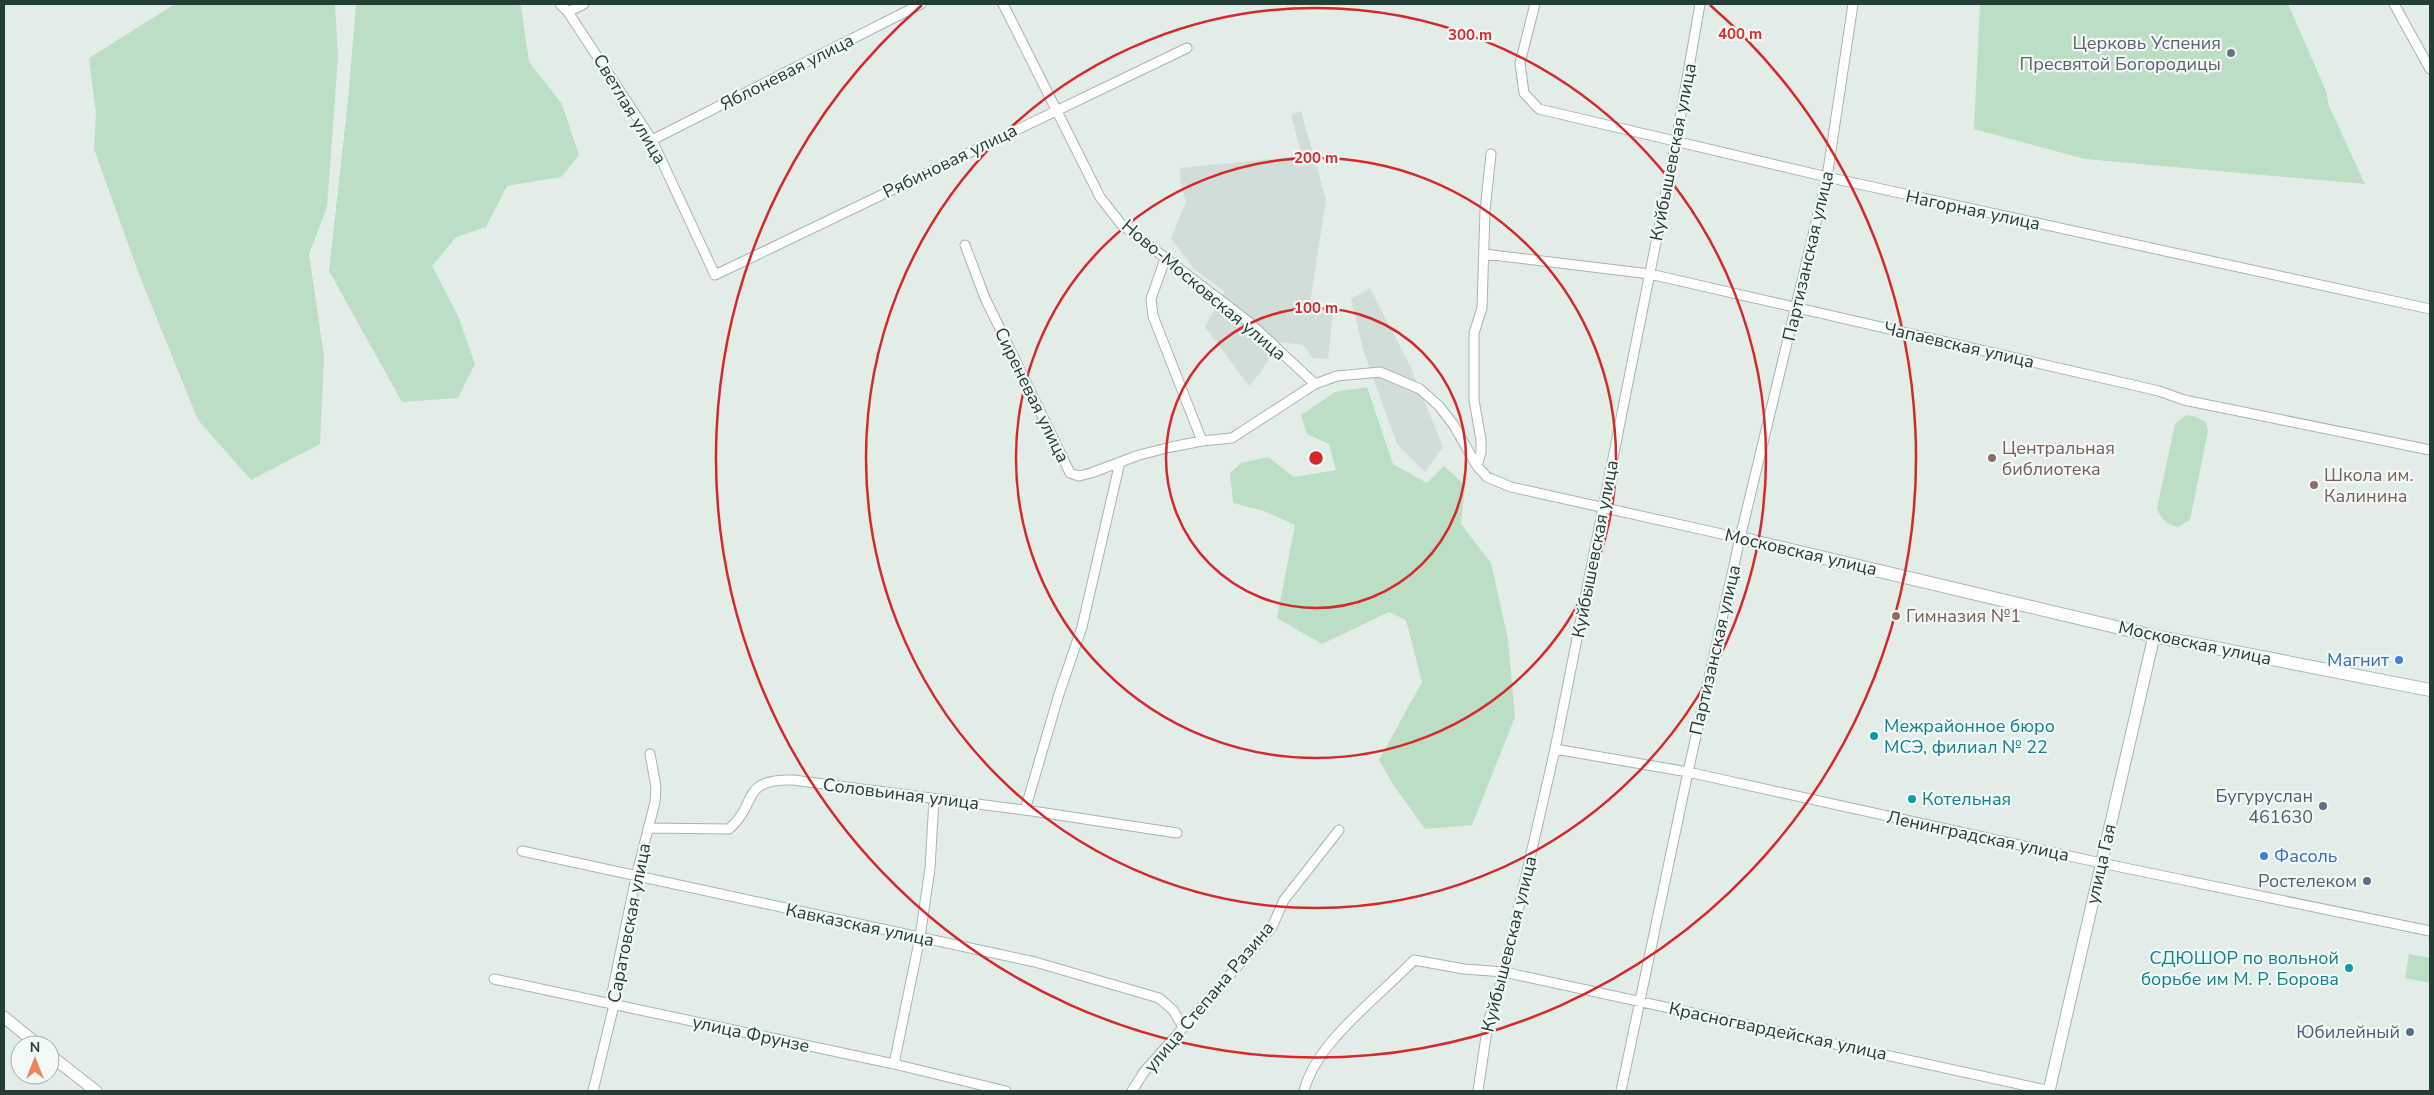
<svg xmlns="http://www.w3.org/2000/svg" width="2434" height="1095" font-family="'Nunito Sans',sans-serif">
<style>
.built{fill:#d1ddd7}
.green{fill:#bcdec5}
.lines{fill:none;stroke-linecap:round;stroke-linejoin:round}
.minor-casing{stroke:#a5b5af;stroke-width:11}
.tertiary-casing{stroke:#a5b5af;stroke-width:13}
.secondary-casing{stroke:#a1b9b1;stroke-width:14}
.minor{stroke:#fff;stroke-width:9}
.tertiary{stroke:#fff;stroke-width:11}
.secondary{stroke:#fff;stroke-width:12}
.ring{fill:none;stroke:#d62828;stroke-width:2.5}
.worship-dot{fill:#6b7280;stroke:#f3f9f6;stroke-width:2}
.education-dot{fill:#8d6e63;stroke:#f3f9f6;stroke-width:2}
.shop-dot{fill:#3f7fe0;stroke:#f3f9f6;stroke-width:2}
.culture-dot{fill:#0f9aa8;stroke:#f3f9f6;stroke-width:2}
.service-dot{fill:#5c6f8a;stroke:#f3f9f6;stroke-width:2}
.labels{text-anchor:middle;dominant-baseline:central;stroke-width:4.5;stroke-linejoin:round;paint-order:stroke}
.worship-label{font-size:18px;fill:#5b616d;stroke:#f3f9f6;text-anchor:end}
.street-label{font-size:18px;fill:#223e37;stroke:#f3f9f6}
.education-label{font-size:18px;fill:#785e54;stroke:#f3f9f6;text-anchor:start}
.shop-label{font-size:18px;fill:#366cbe;stroke:#f3f9f6;text-anchor:end}
.culture-label{font-size:18px;fill:#0d838f;stroke:#f3f9f6;text-anchor:start}
.service-label{font-size:18px;fill:#4e5e75;stroke:#f3f9f6;text-anchor:end}
.centre{fill:#d62828;stroke:#f3f9f6;stroke-width:2.5}
.ring-label{font-size:15px;text-anchor:middle;font-weight:bold;fill:#d62828;stroke:#f3f9f6;stroke-width:4.5;stroke-linejoin:round;paint-order:stroke}
</style>
<rect width="100%" height="100%" fill="#e3ede8"/>
<path class="built" d="M1301,111L1326,200L1310,303L1333,312L1328,359L1313,358L1303,345L1279,342L1261,372L1249,386L1205,327L1224,291L1194,269L1171,238L1186,202L1180,180V168L1302,156L1291,115Z
M1370,288L1411,368L1443,447L1425,472L1397,444L1364,353L1351,299Z"/>
<path class="green" d="M175,4H335L338,57L327,207L309,254L324,357L320,444L251,480L198,420L140,277L94,149L96,113L89,58Z
M356,4H517L521,6L529,62L562,104L579,155L561,177L507,186L486,227L456,237L432,266L458,316L475,364L458,398L402,402L329,271L348,100Z
M1980,4H2288L2326,91L2329,106L2365,184L2085,159L1974,129Z
M1367,387L1393,464L1427,483L1444,466L1465,485L1461,524L1491,563L1508,639L1515,717L1472,825L1425,829L1394,786L1379,760L1422,682L1406,620L1389,612L1322,644L1277,618L1295,525L1264,511L1233,503L1230,473L1241,463L1268,457L1294,477L1336,470L1329,444L1307,434L1301,415L1335,392Z
M2186,415L2196,417L2206,422L2208,431L2190,520L2178,527C2166,524 2161,519 2157,508L2175,424Z
M2409,954L2430,958V983L2405,978Z"/>
<g class="lines">
<defs>
<path id="minor" d="M560,4L568,12L652,140L715,275L1187,48
M1003,4L1100,197L1121,224L1249,322L1315,384
M1535,4L1520,63L1524,93L1539,109L1827,177L2430,309
M2394,4L2430,69
M568,12L584,4
M652,140L921,4
M965,245L985,298L1070,473L1079,476L1091,473L1139,455L1171,447L1202,441L1232,438L1315,384L1337,376L1380,372L1420,389L1439,406L1453,424L1477,466L1487,477L1511,487L1740,538
M1484,254L1650,274L2159,391L2184,400L2430,450
M1165,259L1151,299L1153,316L1202,441
M1477,466L1481,452V440L1474,400V333L1482,308L1485,210L1491,154
M1555,749L1688,772L2101,863L2430,931
M1025,810L1059,694L1082,627L1120,462
M648,828L729,829C759,803 739,779 793,780L1032,811L1177,833
M522,851L1035,962L1159,998L1173,1010L1183,1027
M494,979L894,1064L1006,1091
M894,1064L920,937L930,868L934,799
M593,1091L614,1005L612,993L636,877L655,802L656,787L650,754
M1132,1091L1144,1072L1272,927L1284,900L1339,830
M1304,1091C1316,1042 1380,996 1414,960L1464,969L1504,972L2051,1091
M1478,1091L1488,1023L1504,972L1555,749L1676,142L1700,4
M1621,1091L1688,772L1740,538L1827,177L1853,4"/>
<path id="tertiary" d="M4,1017L38,1045
M50,1055L96,1091
M2049,1091L2154,636"/>
<path id="secondary" d="M1740,538L2154,636L2430,690"/>
</defs>
<use href="#minor" class="minor-casing"/>
<use href="#tertiary" class="tertiary-casing"/>
<use href="#secondary" class="secondary-casing"/>
<use href="#minor" class="minor"/>
<use href="#tertiary" class="tertiary"/>
<use href="#secondary" class="secondary"/>
</g>
<g class="ring">
<circle cx="1316" cy="458" r="150"/>
<circle cx="1316" cy="458" r="300"/>
<circle cx="1316" cy="458" r="450"/>
<path d="M1710 5A600 600 0 1 1 922 5"/>
</g>
<circle class="worship-dot" cx="2231" cy="53" r="5"/>
<g class="education-dot">
<circle cx="1992" cy="458" r="5"/>
<circle cx="2314" cy="485" r="5"/>
<circle cx="1896" cy="616" r="5"/>
</g>
<g class="shop-dot">
<circle cx="2399" cy="660" r="5"/>
<circle cx="2264" cy="856" r="5"/>
</g>
<g class="culture-dot">
<circle cx="1874" cy="736" r="5"/>
<circle cx="1912" cy="799" r="5"/>
<circle cx="2349" cy="968" r="5"/>
</g>
<g class="service-dot">
<circle cx="2323" cy="806" r="5"/>
<circle cx="2367" cy="881" r="5"/>
<circle cx="2410" cy="1032" r="5"/>
</g>
<g class="labels">
<g class="worship-label">
<text x="2221" y="43">Церковь Успения<tspan x="2221" dy="21">Пресвятой Богородицы</tspan></text>
</g>
<g class="street-label">
<text transform="translate(787 72) rotate(-27)">Яблоневая улица</text>
<text transform="translate(630 109) rotate(59)">Светлая улица</text>
<text transform="translate(1673 152) rotate(-79)">Куйбышевская улица</text>
<text transform="translate(950 161) rotate(-26)">Рябиновая улица</text>
<text transform="translate(1973 210) rotate(12)">Нагорная улица</text>
<text transform="translate(1808 256) rotate(-77)">Партизанская улица</text>
<text transform="translate(1204 290) rotate(40)">Ново-Московская улица</text>
<text transform="translate(1959 345) rotate(13)">Чапаевская улица</text>
<text transform="translate(1032 395) rotate(64)">Сиреневая улица</text>
<text transform="translate(1595 549) rotate(-79)">Куйбышевская улица</text>
<text transform="translate(1801 552) rotate(13)">Московская улица</text>
<text transform="translate(2195 643) rotate(12)">Московская улица</text>
<text transform="translate(1715 650) rotate(-77)">Партизанская улица</text>
<text transform="translate(901 794) rotate(7)">Соловьиная улица</text>
<text transform="translate(1978 836) rotate(12)">Ленинградская улица</text>
<text transform="translate(2101 864) rotate(-77)">улица Гая</text>
<text transform="translate(629 923) rotate(-79)">Саратовская улица</text>
<text transform="translate(860 925) rotate(12)">Кавказская улица</text>
<text transform="translate(1509 944) rotate(-76)">Куйбышевская улица</text>
<text transform="translate(1209 997) rotate(-50)">улица Степана Разина</text>
<text transform="translate(1778 1031) rotate(12)">Красногвардейская улица</text>
<text transform="translate(751 1034) rotate(12)">улица Фрунзе</text>
</g>
<g class="education-label">
<text x="2002" y="448">Центральная<tspan x="2002" dy="21">библиотека</tspan></text>
<text x="2324" y="475">Школа им.<tspan x="2324" dy="21">Калинина</tspan></text>
<text x="1906" y="616">Гимназия №1</text>
</g>
<g class="shop-label">
<text x="2389" y="660">Магнит</text>
<text x="2274" y="856" text-anchor="start">Фасоль</text>
</g>
<g class="culture-label">
<text x="1884" y="726">Межрайонное бюро<tspan x="1884" dy="21">МСЭ, филиал № 22</tspan></text>
<text x="1922" y="799">Котельная</text>
<text x="2339" y="958" text-anchor="end">СДЮШОР по вольной<tspan x="2339" dy="21">борьбе им М. Р. Борова</tspan></text>
</g>
<g class="service-label">
<text x="2313" y="796">Бугуруслан<tspan x="2313" dy="21">461630</tspan></text>
<text x="2357" y="881">Ростелеком</text>
<text x="2400" y="1032">Юбилейный</text>
</g>
</g>
<circle cx="1316" cy="458" r="8" class="centre"/>
<g class="ring-label">
<text x="1740" y="39">400 m</text>
<text x="1470" y="40">300 m</text>
<text x="1316" y="163">200 m</text>
<text x="1316" y="313">100 m</text>
</g>
<rect width="2434" height="1095" fill="none" stroke="#223e37" stroke-width="10"/>
<g transform="translate(35 1060)"><circle r="24" fill="#f3f9f6" stroke="#9faeaa"/>
<path d="M0-4L9 19L0 12L-9 19Z" fill="#f2825b"/>
<text y="-8" font-size="14" font-weight="bold" text-anchor="middle" fill="#223e37">N</text>
</g>
</svg>
